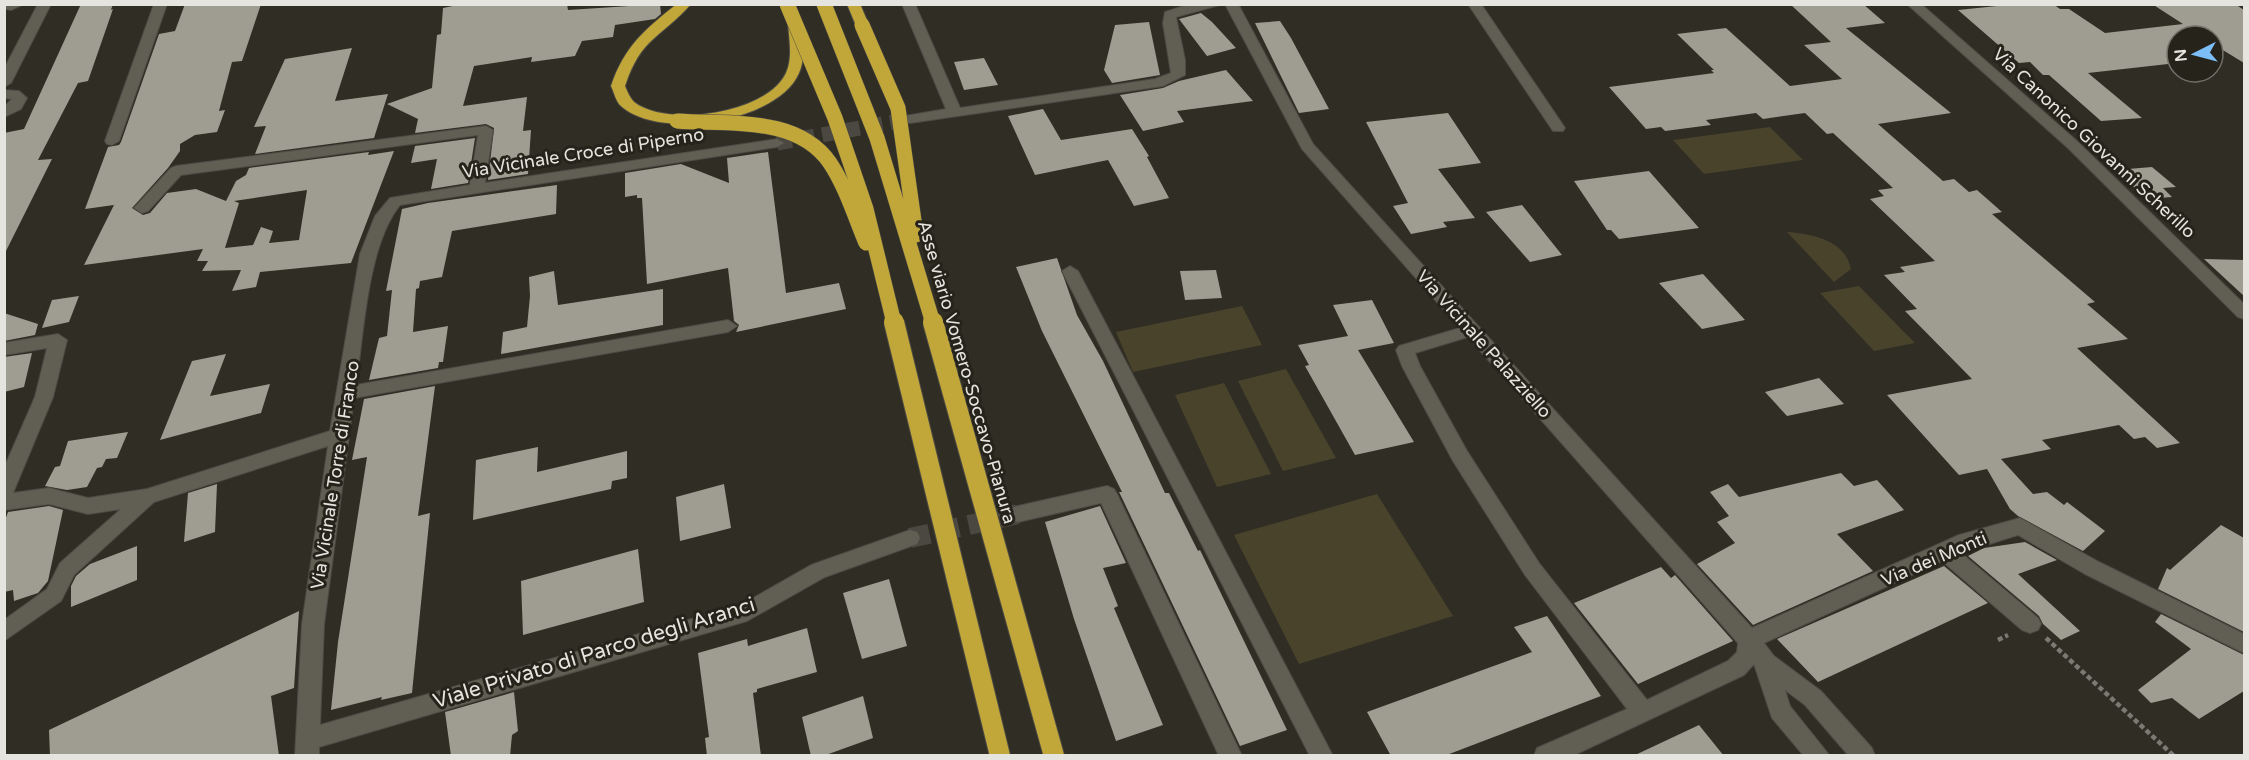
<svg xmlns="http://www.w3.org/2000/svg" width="2249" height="760" font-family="'Varela Round',sans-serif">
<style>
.green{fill:#49432c}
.building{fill:#9f9c91;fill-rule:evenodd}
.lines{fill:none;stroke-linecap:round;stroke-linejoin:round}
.minor-tunnel-far1{stroke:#4a4840;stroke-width:15;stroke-dasharray:15 8;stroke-linecap:butt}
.minor-tunnel{stroke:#4a4840;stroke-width:20;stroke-dasharray:20 10;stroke-linecap:butt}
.minor-casing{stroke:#4d4b44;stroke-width:2}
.highway-casing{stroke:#4d4b44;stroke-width:2}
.path{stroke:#7b7972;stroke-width:4.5;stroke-dasharray:5 3;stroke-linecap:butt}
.minor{fill:#615e54;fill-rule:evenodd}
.highway{fill:#c1a739;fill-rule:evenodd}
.highway-bridge-far1-casing{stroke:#4d4b44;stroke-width:16;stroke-linecap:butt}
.highway-bridge-casing{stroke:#4d4b44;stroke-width:22;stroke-linecap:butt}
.highway-bridge-far1{stroke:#c1a739;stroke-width:15}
.highway-bridge{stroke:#c1a739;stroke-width:20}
.labels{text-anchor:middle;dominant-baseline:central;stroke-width:6;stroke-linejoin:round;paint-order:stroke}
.street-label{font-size:18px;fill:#e6e4df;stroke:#26231b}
.near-street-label{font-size:21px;fill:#e6e4df;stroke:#26231b}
</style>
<rect width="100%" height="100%" fill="#2f2d24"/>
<path class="green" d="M1770,127L1803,160L1704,174L1673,140Z
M1787,232C1813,234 1845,240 1851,269L1834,282Z
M1859,286L1915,343L1874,351L1820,293Z
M1242,306L1262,345L1133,372L1116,332Z
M1286,369L1336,458L1283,471L1238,381Z
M1224,383L1271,474L1217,487L1175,395Z
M1377,494L1453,616L1299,664L1234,535Z"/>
<path class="building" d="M81,4H113L111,10L113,9L88,81L78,83L38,160L52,159L4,255V133L24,129Z
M185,4H261L242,61L232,62L219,111L225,110L217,132L195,135L180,144V151L168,168L132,208L143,215L150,213L167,193L196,189L226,201L236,181L246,175L249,168L369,152L368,155L394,151L351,263L260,272L256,287L232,291L241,270L202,271L208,261H197L203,249L84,265L114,205L85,209L108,147L119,145L121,142L159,34L175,31ZM307,190L299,240L269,243L273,231L261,227L253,245L225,248L239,203L234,201Z
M462,4H567L568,10L660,4L661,14L655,19L615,25L613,37L582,41L575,56L531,62L532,57L474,66L463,106L527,97L523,131L531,130L528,174L488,180L494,128L486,124L415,133L418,119L387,104L432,88L437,35L441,34L443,8Z
M1790,4H1863L1885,23L1846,28L1951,113L1878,124L1943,181L1954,179L1969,192L1977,190L2002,212L1992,214L2095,302L2087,304L2128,339L2077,348L2180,443L2157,448L2145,437L2134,439L2119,425L2042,440L2051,449L2001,459L2033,494L2047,492L2064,505L2067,502L2105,531L2083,551L2018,516L2010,509L1987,469L1959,475L1887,395L1972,379L1905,311L1917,309L1884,275L1905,272L1900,267L1935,261L1870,199L1884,196L1878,190L1893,188L1833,133L1827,134L1805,113L1763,119L1756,113L1706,120L1711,125L1665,131L1661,127L1646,129L1609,87L1714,73L1711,70H1714L1677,34L1726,28L1790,86L1842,79L1804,45L1831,42Z
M2016,4H2053L2060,9H2069L2105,33L2183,24L2152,4H2235L2244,10V63L2213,44V36H2177V63L2088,73L2142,118L2101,121L2049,75H2043L2030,62L2019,63L1958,10Z
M1201,13L1212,22L1236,48L1207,56L1179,19Z
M1280,21L1291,38L1329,109L1299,113L1255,23Z
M1149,22L1160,75L1112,83L1104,70L1115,25Z
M352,48L335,101L388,94L374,138L255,154L266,126L254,127L285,59Z
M984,58L998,85L964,90L954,62Z
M1226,70L1253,101L1177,111L1184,122L1143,131L1120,95L1163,88L1179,81Z
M1043,109L1061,140L1132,129L1149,156L1147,157L1169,198L1134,206L1108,160L1035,175L1008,116Z
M1448,113L1481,163L1438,169L1475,218L1443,222L1447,227L1411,234L1393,206L1408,203L1366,122Z
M475,138L468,183L431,189L437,159L411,163L415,146Z
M768,152L786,293L839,283L846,309L736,332L739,325L734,321L728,268L647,284L642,198H637V195L625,197V173L681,164L729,183L727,158Z
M2152,167L2176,187L2163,188L2172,197L2146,199L2116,170Z
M1649,171L1699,228L1619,239L1611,230H1607L1574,181Z
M557,185L556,214L452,231L442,277L420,281L419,288L416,289L413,332L448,326L443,362H439L438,368L369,380L379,338L387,336L392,290L386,291L402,209L428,203Z
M1522,205L1562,255L1530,262L1486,212Z
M1057,258L1077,315L1103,361L1165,493H1169L1198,551L1200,550L1287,730L1240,746L1122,498L1119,492H1122L1042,331L1016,267Z
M2204,259L2244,260V296Z
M1216,270L1222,298L1185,300L1180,271Z
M554,271L558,305L663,289V325L501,354L503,332L527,327L530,296L529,277Z
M1703,274L1745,320L1702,329L1659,283Z
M79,296L69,322L42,328L52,300Z
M1372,300L1394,343L1358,350L1414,442L1355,455L1305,366L1309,365L1298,345L1348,336L1333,305Z
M4,313L38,324L35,335L4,341Z
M32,353L24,387L4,392V357Z
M226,354L210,396L270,384L261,413L160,440L192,361Z
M1819,378L1844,404L1787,416L1765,392Z
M435,386L418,516L430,513L412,693L381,700L382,697L331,710L338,642L367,457L352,460L364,399Z
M128,432L117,458L106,459L102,467L97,468L87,487L67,490L45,486L55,467L60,466L68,441Z
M538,447L537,472L627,451V478L612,481L611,489L473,520L476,460Z
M1841,473L1854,486L1877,480L1904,510L1837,534L1873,571L1753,625L1697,564L1735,543L1717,522L1729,516L1710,492L1728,484L1739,497Z
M217,484L215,532L184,542L188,493Z
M724,484L731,528L680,541L676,497Z
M49,506L63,510L48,581L38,593L14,601L13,590L4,592V523L8,512Z
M1100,506L1126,563L1103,568L1118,606L1114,608L1163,725L1116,741L1074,619L1045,522Z
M2221,525L2244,538V632L2158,589L2167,568L2170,570Z
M2025,542L2057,560L2018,574L2080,631L2061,640L2043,624L2039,616L1968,556L1984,548Z
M137,546V580L71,607V586L76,576L90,564Z
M638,549L644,602L523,635L521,581Z
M1944,566L1988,603L1818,682L1777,639Z
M1661,567L1671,578L1675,575L1733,641L1638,684L1574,603Z
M889,579L907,646L862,659L843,593Z
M299,611L294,688L271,696L279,756H50L49,730Z
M2161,614L2244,655V691L2199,719L2172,698L2151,703L2138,690L2191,649L2155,622Z
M1547,616L1601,696L1444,756H1391L1367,712L1532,652L1514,627Z
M807,628L817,672L757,689V692L753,693L761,756H707L705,738L709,737L698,653L747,639L748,646Z
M514,692L518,731L512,735L510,756H451L445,712Z
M863,696L873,738L823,756H811L802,717Z
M1699,725L1724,756H1633Z"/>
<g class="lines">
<path class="minor-tunnel-far1" d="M777,143L910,119"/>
<path class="minor-tunnel" d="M910,538L1018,514"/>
<defs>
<path id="minor" d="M6,4H24L11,10L6,9Z
M38,4H51L11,83L4,87V69Z
M154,4H167L119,141L112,145L107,144L105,141Z
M902,4H915L960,108L1155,79L1171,73L1163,23L1165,12L1190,4H1223L1176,17L1185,60V75L1163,86L910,123L905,122V116L946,109Z
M1225,4H1238L1313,144L1752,628L1959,535L2020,518L2099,562L2244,634V653L2085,574L2018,535L1961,553L2038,618L2041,624L2038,630L2030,633L2022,630L1942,561L1764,643L1774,656L1821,691L1872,748L1875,756H1849L1805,705L1785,690L1790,706L1830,756H1804L1772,718L1754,664L1744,675L1572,756H1534L1537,748L1627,709L1525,575L1453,461L1402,366L1396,350L1399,346L1460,328L1302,149ZM1468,337L1738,643L1737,652L1728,661L1647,700L1539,563L1467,451L1420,366L1415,353Z
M1468,4H1481L1565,128L1563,131H1553Z
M1907,4H1921L2078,142L2244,304V319L2238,317L2068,148Z
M4,90L19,91L27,98L21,109L4,117V107L12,99L4,98Z
M486,126L493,130L485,183L777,139L784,143L777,147L400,205C367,247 364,332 356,385L728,320L737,326L728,332L354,398L324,624L320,725L741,605L811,565L910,530L917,532L920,538L917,544L825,577L747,621L319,747V756H295L302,624L328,446L154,502L74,575L61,601L4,641V620L47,589L60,563L121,509L88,514L49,504L4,510V468L35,397L47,348L4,355V343L58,334L67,340L53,397L13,493L49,488L88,498L147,489L330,431L360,254L375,216L390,198L470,185L478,135L181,175L148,211L142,213L134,208L171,168L176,166Z
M1070,266L1078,271L1333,756H1310L1062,271Z
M1107,486L1114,489L1117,494L1242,756H1219L1101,503L1018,522L1011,520L1008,514L1011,508L1018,506Z"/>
<path id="highway" d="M677,4H691C661,38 641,37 625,86C627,91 630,98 634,102C667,128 767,114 786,73C793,58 789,39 788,23L794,19L800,23C802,39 806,58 799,73C778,122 660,141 621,106C616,102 614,92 611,86C624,47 645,29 677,4Z
M847,4H860L869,25L867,28H857Z"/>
</defs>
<use href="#minor" class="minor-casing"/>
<use href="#highway" class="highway-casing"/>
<path class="path" d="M2046,638L2174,756
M1998,640L2008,635"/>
<use href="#minor" class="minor"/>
<use href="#highway" class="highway"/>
<defs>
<path id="highway-bridge-far1" d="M787,4L835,118L866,209L894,323
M824,4L877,138L933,323
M862,25L898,108L916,235
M677,121C728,125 797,115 830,163C846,187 855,217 866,243"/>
<path id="highway-bridge" d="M894,322L1000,756
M933,322L1054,756"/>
</defs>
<use href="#highway-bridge-far1" class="highway-bridge-far1-casing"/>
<use href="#highway-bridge" class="highway-bridge-casing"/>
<use href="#highway-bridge-far1" class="highway-bridge-far1"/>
<use href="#highway-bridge" class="highway-bridge"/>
</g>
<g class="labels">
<g class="street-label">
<text transform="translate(2094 143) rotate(43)">Via Canonico Giovanni Scherillo</text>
<text transform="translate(583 153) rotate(-9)">Via Vicinale Croce di Piperno</text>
<text transform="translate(1484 344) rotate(48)">Via Vicinale Palazziello</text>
<text transform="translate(967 372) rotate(74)">Asse viario Vomero-Soccavo-Pianura</text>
<text transform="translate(335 475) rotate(-81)">Via Vicinale Torre di Franco</text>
<text transform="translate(1934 559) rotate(-23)">Via dei Monti</text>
</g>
<g class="near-street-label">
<text transform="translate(594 653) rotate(-17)">Viale Privato di Parco degli Aranci</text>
</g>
</g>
<rect width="2249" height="760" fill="none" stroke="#e6e4df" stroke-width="12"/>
<g transform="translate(2195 54) rotate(264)"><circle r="28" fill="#26231b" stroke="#737069" stroke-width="1.5"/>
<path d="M0-4.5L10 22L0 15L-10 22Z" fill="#7bbef8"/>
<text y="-9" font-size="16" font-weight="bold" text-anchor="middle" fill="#e6e4df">N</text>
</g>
</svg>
